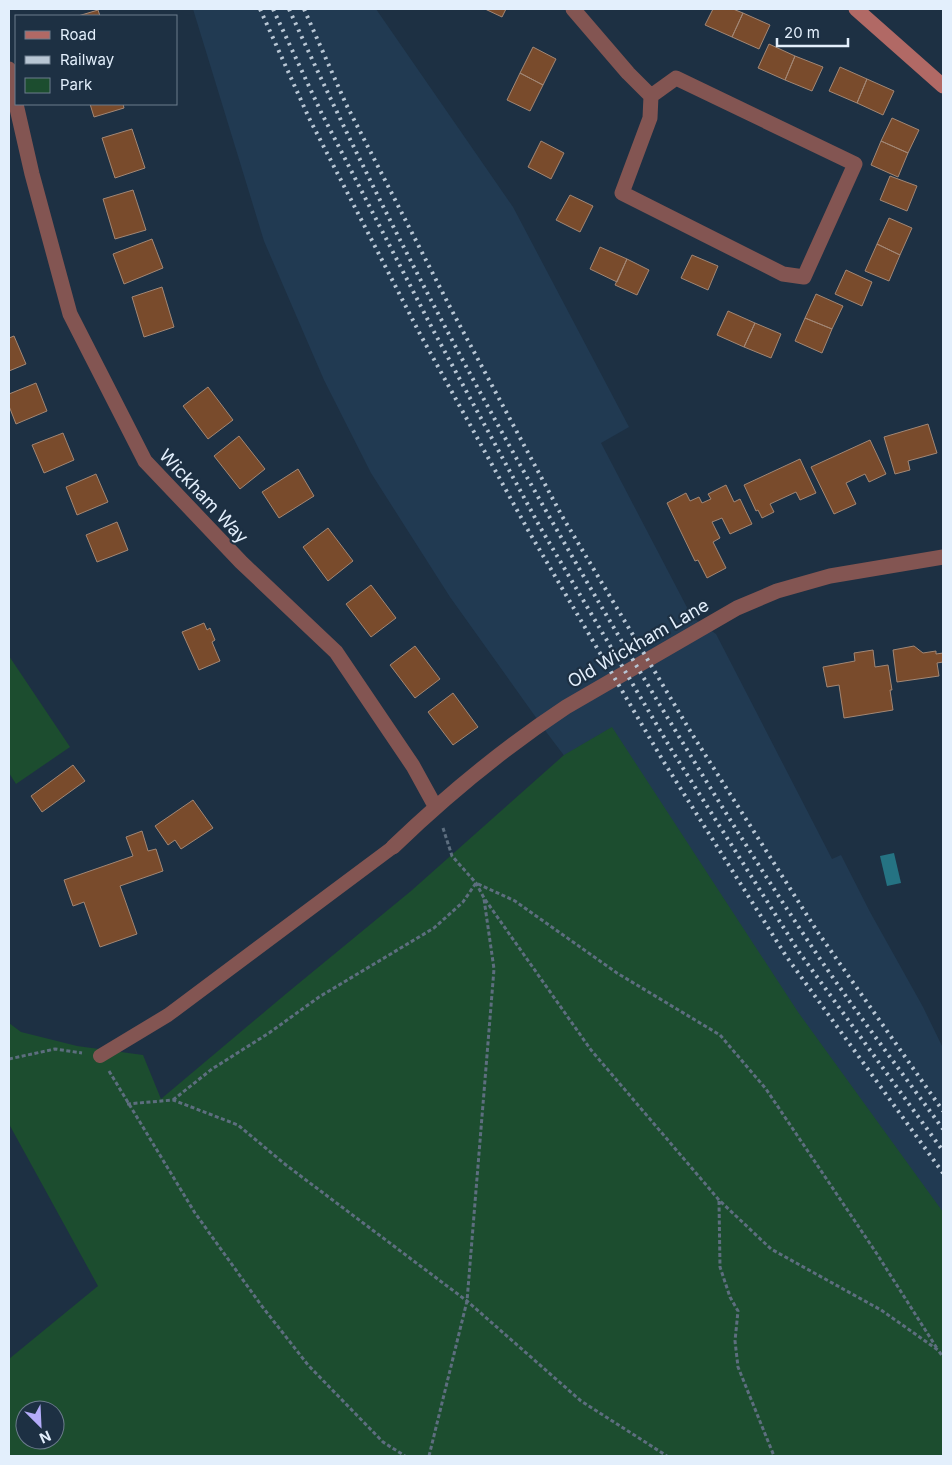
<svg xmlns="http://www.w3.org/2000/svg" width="952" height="1465" font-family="Inter,sans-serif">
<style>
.built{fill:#213a52}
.green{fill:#1c4d2f;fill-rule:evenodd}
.water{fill:#257383}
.building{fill:#794b2c;stroke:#a28775}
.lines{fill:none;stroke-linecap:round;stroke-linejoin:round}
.path{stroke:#5d6e7f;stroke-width:3;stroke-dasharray:4 2.5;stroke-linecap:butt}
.lane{stroke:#835552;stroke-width:14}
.street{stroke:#835552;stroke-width:15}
.secondary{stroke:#b16965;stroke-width:15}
.rail{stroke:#b8c6d4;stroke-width:4;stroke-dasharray:2.5 5;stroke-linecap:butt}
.labels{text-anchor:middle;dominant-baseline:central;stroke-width:4.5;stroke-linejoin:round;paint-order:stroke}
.street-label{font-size:18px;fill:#e3effc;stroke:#1d3043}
</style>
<rect width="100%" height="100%" fill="#1d3043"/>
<path class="built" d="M193,9H376L513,207L629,427L601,443L692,617L716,634L832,859L841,855L870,912L923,1007L943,1048V1257L547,733L450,597L371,473L324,380L264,241Z"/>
<path class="green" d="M9,656L70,747L16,784L9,773Z
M612,727L798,1012L943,1212V1456H9V1359L98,1286L9,1124V1023L21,1032L77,1046L143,1055L161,1099L287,993L411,891L564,755ZM25,1410H55V1440H25Z"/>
<path class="water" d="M894,853L901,883L887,886L880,856Z"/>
<path class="building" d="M485,9H506L502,17Z
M713,9H733L743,13L732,37L705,25Z
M98,10L100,16H78Z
M743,13L770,25L759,49L732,37Z
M769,44L795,56L785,80L758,68Z
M533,47L556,59L543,85L520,73Z
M795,56L823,67L812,91L785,80Z
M840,67L867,79L857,103L829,91Z
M520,73L543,85L530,111L507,100Z
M867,79L894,91L883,115L857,103Z
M90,104H123L124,108L94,117Z
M892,118L919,130L908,153L881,141Z
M132,129L145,168L115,178L102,138Z
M541,141L564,153L551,179L528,167Z
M881,141L908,153L898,177L871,165Z
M890,176L917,186L907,211L880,200Z
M133,190L146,230L115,239L103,199Z
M570,195L593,206L580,232L556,220Z
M889,218L912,228L900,255L877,244Z
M152,239L163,268L124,284L113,254Z
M877,244L900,255L889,281L865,271Z
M600,247L627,259L617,282L590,269Z
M692,255L718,266L708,290L681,278Z
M627,259L649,270L637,295L615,285Z
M846,270L872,282L862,306L835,294Z
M162,287L174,327L144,337L132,297Z
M816,294L843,306L832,329L805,318Z
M728,311L755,323L744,347L717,335Z
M805,318L832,329L822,353L795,341Z
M755,323L781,334L771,358L744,347Z
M14,336L26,364L9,371V338Z
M36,383L47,411L16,424L9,406V394Z
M208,387L233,420L208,439L183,406Z
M928,424L937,453L908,461L910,470L895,474L884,437Z
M63,433L74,460L44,473L32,445Z
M239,436L265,469L240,489L214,456Z
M870,440L886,474L869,482L865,474L846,483L856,504L834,514L811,467Z
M800,459L816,493L800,500L796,492L770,504L774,512L762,518L758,510L756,511L744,485Z
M298,469L314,496L279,518L262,492Z
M96,474L108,502L77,515L66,487Z
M726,485L734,502L740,499L752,524L730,534L722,518L712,522L720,538L713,542L726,568L707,578L698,560L695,561L667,503L686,493L690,501L699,497L702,503L711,499L708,494Z
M117,522L128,550L97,562L86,535Z
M328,528L353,561L328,581L303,547Z
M371,585L396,618L371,637L346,604Z
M204,623L207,630L210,628L215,640L212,642L220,661L199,670L182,632Z
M415,646L440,679L415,698L390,665Z
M914,646L923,653L936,651V654L943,653V662L937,663L939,676L897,682L893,650Z
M873,650L875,667L888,665L892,690H890L893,710L844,718L839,685L827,687L823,667L855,661L854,653Z
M453,693L478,727L453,745L428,712Z
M73,765L85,781L42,812L31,796Z
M193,800L213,828L181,849L175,840L168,845L155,826Z
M142,831L148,851L156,849L163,871L120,886L137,934L100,947L84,902L73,906L64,880L133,856L126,837Z"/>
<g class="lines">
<path class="path" d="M443,828L452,856L476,883L484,898L591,1050L719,1200L771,1249L881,1310L938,1350L943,1357
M9,1059L55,1049L82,1053
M109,1071L195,1213L261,1305L308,1365L383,1442L405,1456
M173,1100L212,1069L269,1033L319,997L434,928L463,902L476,883L515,901L617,973L720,1035L766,1089L877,1254L938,1350
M127,1104L173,1100L238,1125L286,1165L467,1301L581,1401L667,1456
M719,1201L720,1267L730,1297L738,1311L735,1341L738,1367L774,1456
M429,1456L467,1301L494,969L484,899"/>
<path class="lane" d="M100,1056L168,1015L393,847"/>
<path class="street" d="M573,9L628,73L651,96L676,78L855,164L804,277L783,274L622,193L650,118L651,96
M9,69L16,103
M16,104L32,174L70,314L145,461L241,562L336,652L413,766L435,806
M393,847C447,795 504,748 566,707L737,608L777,591L830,576L943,557"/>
<path class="secondary" d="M856,9L943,86"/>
<path class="rail" d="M260,9L309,118L420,334L528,530L662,759L786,956L943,1173
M273,9L321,112L432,328L540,527L671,749L799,952L943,1151
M289,9C386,223 497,431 617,633C678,736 740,838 806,938C849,1003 897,1066 943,1129
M304,9L346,104L451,309L562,516L692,734L817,931L943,1111"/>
</g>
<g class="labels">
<g class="street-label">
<text transform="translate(204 496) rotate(47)">Wickham Way</text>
<text transform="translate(638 643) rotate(-30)">Old Wickham Lane</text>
</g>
</g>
<rect width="952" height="1465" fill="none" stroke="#e3effc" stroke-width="20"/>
<rect x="15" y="15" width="162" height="90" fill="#1d3043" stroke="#6c7c8d"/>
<rect x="25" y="31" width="25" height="8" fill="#b16965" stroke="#6c7c8d"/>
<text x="60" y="40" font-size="15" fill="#e3effc">Road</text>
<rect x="25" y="56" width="25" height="8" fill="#b8c6d4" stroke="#6c7c8d"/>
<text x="60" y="65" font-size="15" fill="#e3effc">Railway</text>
<rect x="25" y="78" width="25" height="15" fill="#1c4d2f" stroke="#6c7c8d"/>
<text x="60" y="90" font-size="15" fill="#e3effc">Park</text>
<g transform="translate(40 1425) rotate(156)"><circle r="24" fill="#1d3043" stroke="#6c7c8d"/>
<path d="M0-4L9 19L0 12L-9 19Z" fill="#b4acf9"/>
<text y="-8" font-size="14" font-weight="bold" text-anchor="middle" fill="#e3effc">N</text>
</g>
<path d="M777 38v8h71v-8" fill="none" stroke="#e3effc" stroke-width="2.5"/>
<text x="784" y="38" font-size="15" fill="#e3effc" stroke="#1d3043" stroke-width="4" paint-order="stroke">20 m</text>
</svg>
